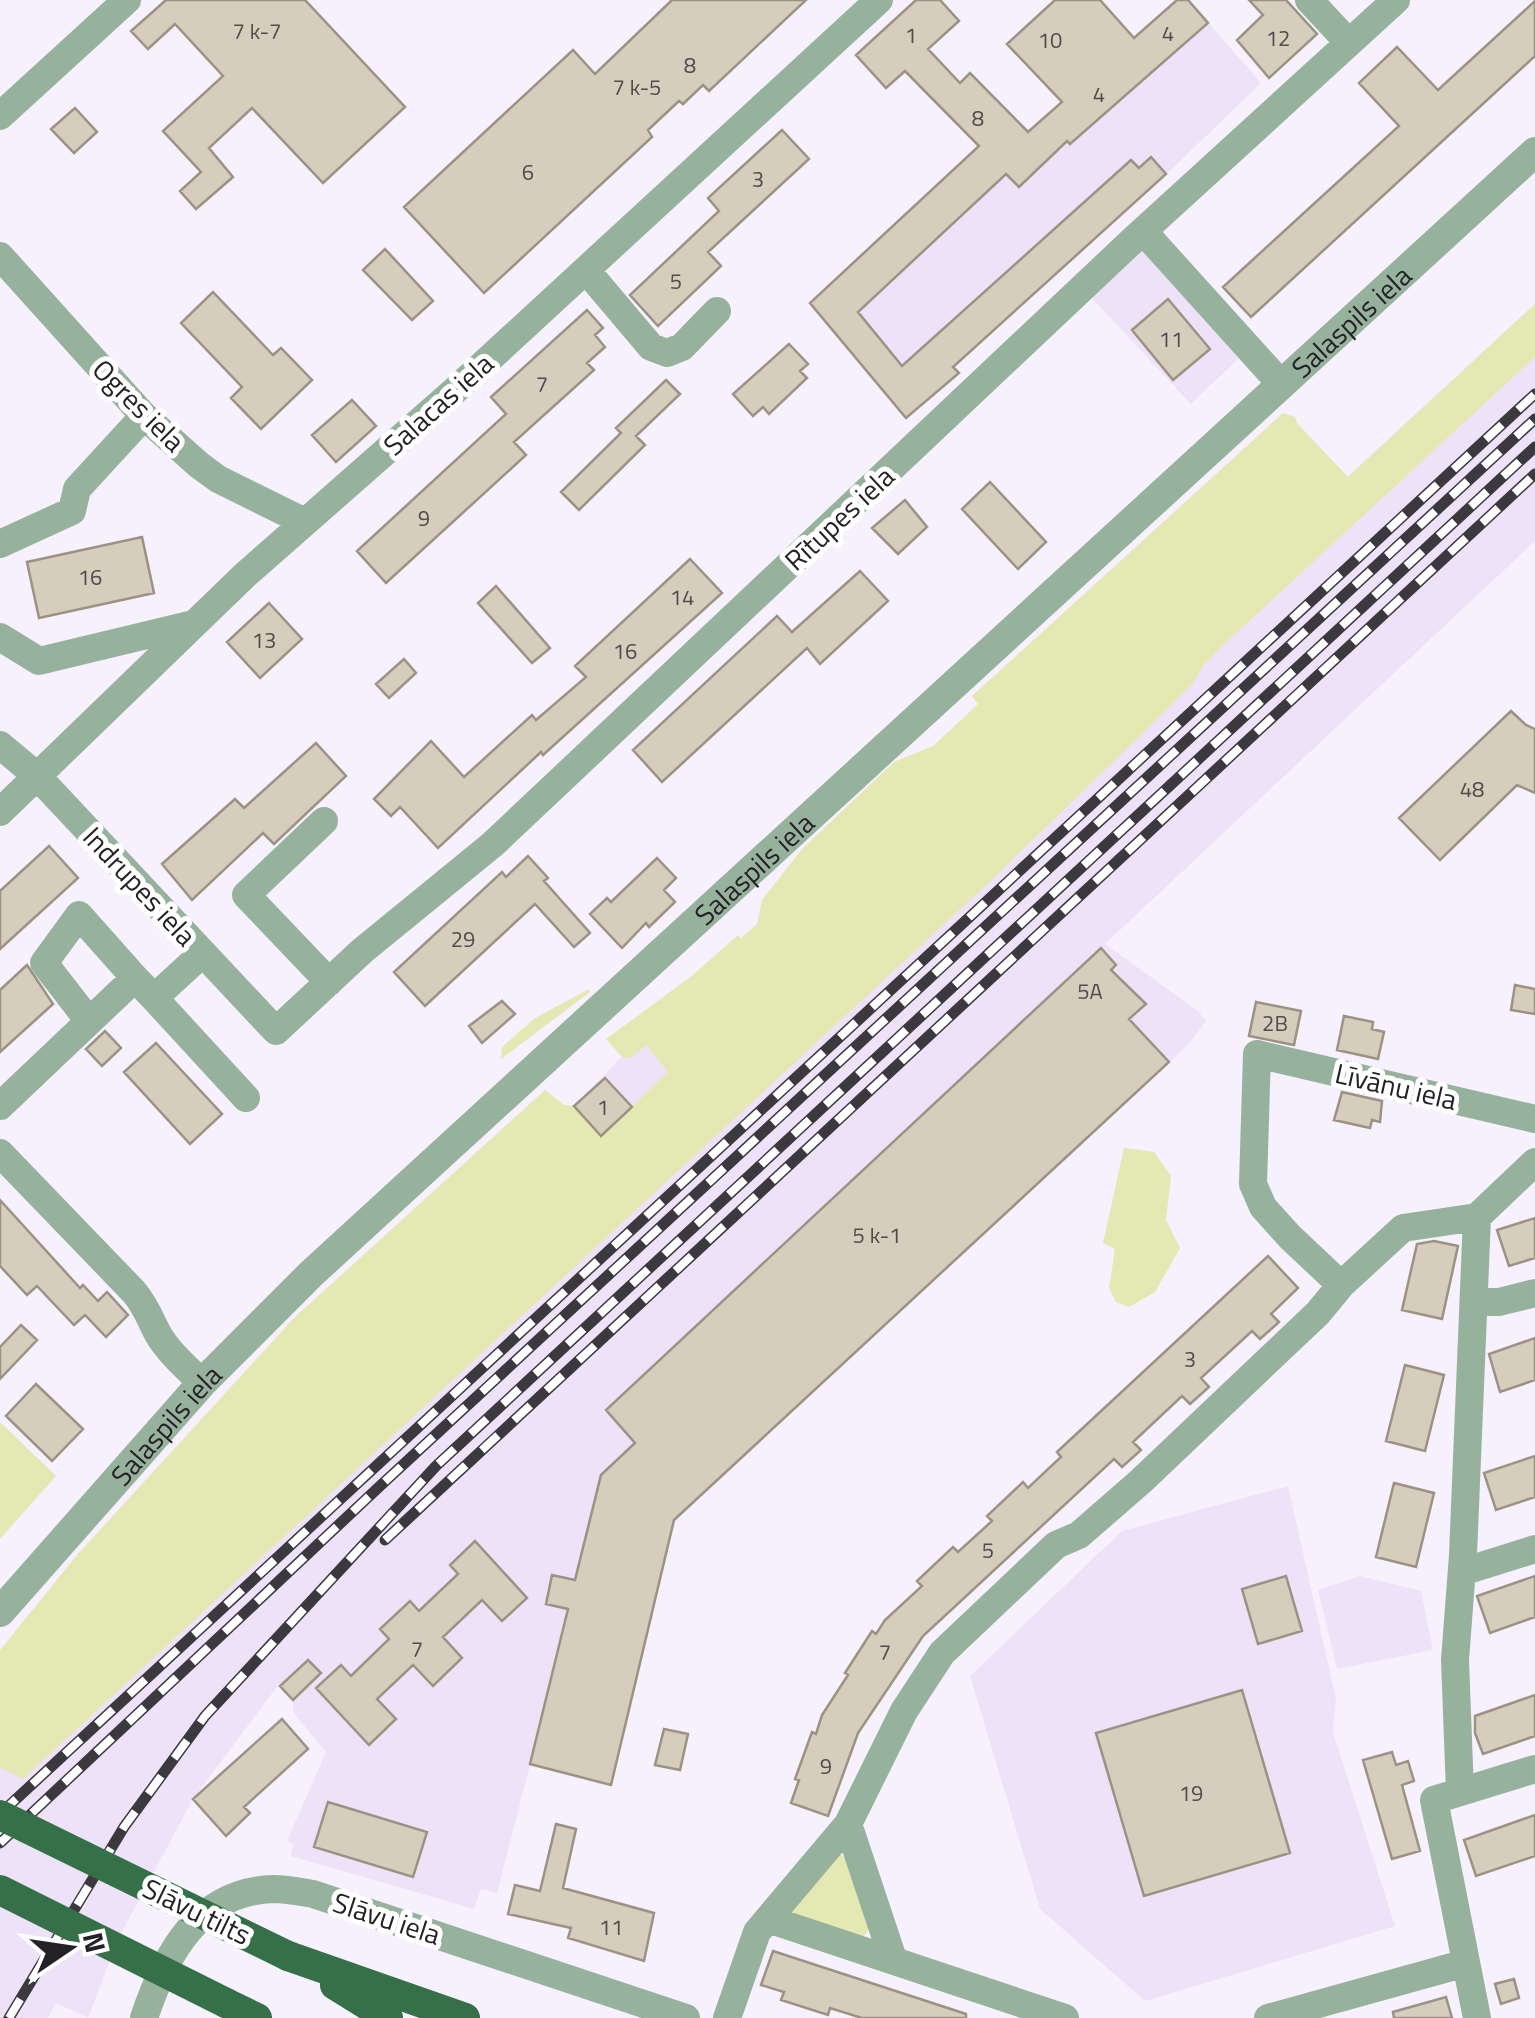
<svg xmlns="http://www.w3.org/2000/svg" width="1535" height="2018" font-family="'Titillium Web',sans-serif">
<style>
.built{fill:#eee2f9}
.green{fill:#e4e8b2}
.building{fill:#d7cdbd;stroke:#9c9284;stroke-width:2.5}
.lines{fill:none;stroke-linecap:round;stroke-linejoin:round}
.minor{stroke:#96b29c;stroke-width:28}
.tertiary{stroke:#96b29c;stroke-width:30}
.trunk{stroke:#367048;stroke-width:30}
.rail-casing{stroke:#3b383e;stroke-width:11}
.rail{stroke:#fff;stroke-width:8;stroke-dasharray:22;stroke-linecap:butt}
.trunk-bridge{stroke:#367048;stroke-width:30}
.labels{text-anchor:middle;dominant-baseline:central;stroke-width:10;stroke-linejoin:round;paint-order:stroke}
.number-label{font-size:22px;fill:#514c4c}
.street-label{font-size:28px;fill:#242127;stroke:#fff}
</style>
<rect width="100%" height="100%" fill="#f7f0fd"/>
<path class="built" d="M1177,0H1188L1261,83L1178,163L954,366L959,373L906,418L810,303L979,146L938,104L970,73L1028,132Z
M1146,241L1245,352L1191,404L1088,294Z
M1535,304V541L1105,944L1198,1011L1206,1021L1188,1045L674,1520L611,1785L530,1765L497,1893L481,1889L474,1909L291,1856L293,1844L287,1841L326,1752L293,1712V1700L320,1672L307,1659L276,1688L193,1799L118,1939L88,2018L56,2003L48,2018H0V1738L574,1106L648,1030L1347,477Z
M1288,1486L1336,1699L1333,1732L1395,1926L1145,2001L1040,1909L970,1676L1122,1531Z
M1360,1576L1421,1591L1433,1650L1337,1669L1318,1590Z"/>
<path class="green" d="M1535,304V357L1220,648L1203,666L1193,683L1138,738L983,888L23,1779L0,1767V1650L77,1555L295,1317L545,1090L564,1105L574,1106L602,1135L668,1072L646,1045L630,1058H623L606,1039L693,975L738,935L741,938L757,924L762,900L802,849L894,762L933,746L978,704L972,696L1283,413L1295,417L1297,423L1348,477Z
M589,989L590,992L501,1059L502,1047L535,1018Z
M1124,1148L1154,1152L1171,1176L1166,1220L1180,1248L1155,1292L1129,1307L1116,1302L1109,1288L1115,1249L1103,1243Z
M0,1422L56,1476L0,1539Z
M841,1854L848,1862L869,1930L863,1937L790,1914L830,1859Z"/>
<path class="building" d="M166,0H305L405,107L323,183L252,108L209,148L233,177L196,209L180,191L201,172L163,131L223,76L175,24L148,49L131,31Z
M672,0H806L709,91L703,85L683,104L679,101L648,130L652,137L484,293L404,207L573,50L595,74Z
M916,0H940L959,21L928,49L960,83L970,73L1028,132L1062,102L1007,44L1055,0H1100L1134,38L1177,0H1188L1208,23L1070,144L1067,141L1019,187L1006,174L858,312L902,366L1131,160L1139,168L1151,157L1166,174L953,367L959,373L906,418L810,303L979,146L905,71L886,88L856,55Z
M1249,0H1286L1317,34L1269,78L1237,40L1263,15Z
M1535,1V56L1251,317L1223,287L1399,126L1359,83L1397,47L1438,90Z
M75,108L97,132L74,153L51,129Z
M782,130L809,159L708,252L721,266L658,326L630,295L719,211L708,198Z
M385,249L433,301L412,320L363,270Z
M213,292L273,355L281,348L312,380L261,429L231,398L242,387L181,323Z
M1168,299L1210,349L1173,380L1132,330Z
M587,310L603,328L595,335L605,347L587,363L594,370L514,442L526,455L386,583L357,551L506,414L491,397Z
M789,344L808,364L800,371L807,378L769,414L763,407L753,416L733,394Z
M666,380L680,394L636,436L645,445L579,510L561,492L621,433L616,428Z
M352,400L376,426L336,462L312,435Z
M990,482L1046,542L1018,569L962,509Z
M905,500L927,527L898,554L872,528Z
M142,537L154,593L39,618L27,562Z
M690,559L722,593L543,755L541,752L438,848L400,807L391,816L374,799L431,741L464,777L532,715L536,720L586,677L575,666Z
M860,571L888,601L820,664L807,648L662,782L633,750L777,616L792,632Z
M496,586L550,648L532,663L478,603Z
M269,603L302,639L260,678L227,642Z
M404,659L416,673L389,698L376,684Z
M1511,711L1526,725L1535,729V793L1517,785L1440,860L1399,818Z
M316,743L346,776L274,844L263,833L192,900L162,864L235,799L244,808Z
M49,846L78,878L0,949V891Z
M528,856L548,878L544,881L590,933L574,947L535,904L425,1006L394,972L502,872L506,877Z
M657,858L676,878L664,890L675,902L649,927L646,923L622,948L590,914L607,898L611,902Z
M1101,948L1116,965L1111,970L1146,1004L1129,1019L1169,1062L674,1520L611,1785L530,1764L568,1609L546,1604L552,1575L575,1580L601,1475L635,1443L606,1410Z
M27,965L53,1004L0,1052V990Z
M1515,985L1535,989V1014L1511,1010Z
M502,1001L515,1014L482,1043L469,1026Z
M1256,1002L1301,1011L1294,1045L1249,1036Z
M1344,1016L1373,1022L1372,1029L1384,1032L1378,1059L1337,1050Z
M105,1031L121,1048L102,1066L86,1049Z
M156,1043L222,1114L190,1144L124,1072Z
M605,1078L632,1107L601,1136L574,1106Z
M1342,1092L1382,1101L1380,1122L1372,1120L1370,1128L1334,1120Z
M0,1200L80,1288L83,1285L98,1301L107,1292L128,1315L106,1337L85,1315L74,1325L37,1286L27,1295L0,1266Z
M1535,1218V1258L1509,1266L1497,1230Z
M1434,1241L1458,1246L1442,1319L1402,1310L1417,1244Z
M1268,1256L1298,1288L1271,1314L1279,1322L1260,1339L1252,1331L1201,1378L1209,1387L1190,1404L1182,1396L1133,1442L1141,1450L1122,1467L1114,1459L923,1636L858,1733L828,1816L791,1803L799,1780L795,1779L812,1732L816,1734L822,1715L848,1675L845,1673L872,1631L876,1634L885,1620L922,1586L917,1581L953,1547L958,1552L992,1521L987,1516L1023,1482L1028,1488L1061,1457L1057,1452Z
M21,1325L37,1340L0,1379V1347Z
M1535,1338V1380L1500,1392L1489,1354Z
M1405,1365L1444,1375L1425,1451L1386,1441Z
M36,1384L83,1429L52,1461L6,1416Z
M1535,1456V1497L1496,1510L1484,1473Z
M1394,1483L1434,1493L1416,1567L1376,1557Z
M475,1541L527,1598L502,1621L482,1600L443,1637L462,1658L433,1686L413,1665L377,1699L396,1719L369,1745L316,1688L341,1665L351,1676L389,1639L380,1629L410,1601L419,1611L458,1574L450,1565Z
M1286,1576L1302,1631L1258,1644L1242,1589Z
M1535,1576V1617L1490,1633L1477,1596Z
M308,1660L321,1673L293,1700L280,1686Z
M1242,1690L1290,1853L1144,1896L1096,1733Z
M1535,1695V1736L1483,1754L1475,1733V1716Z
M282,1719L308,1749L244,1807L250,1813L226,1836L193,1799Z
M664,1729L688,1734L680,1770L655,1765Z
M1392,1752L1396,1765L1408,1761L1414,1781L1402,1785L1420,1851L1392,1859L1363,1760Z
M328,1802L427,1832L413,1877L314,1847Z
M1535,1815V1856L1476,1876L1464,1840Z
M556,1824L576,1829L563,1888L654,1913L644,1961L568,1938L571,1928L508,1914L515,1885L540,1891Z
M773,1951L966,2014V2018H862L830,2008L828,2015L781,2000L784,1992L761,1985Z
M1514,1979L1519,1998L1501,2004L1495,1984Z
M1446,1997L1452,2018H1394L1393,2012Z"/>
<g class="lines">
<path class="minor" d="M1309,0L1349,43
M0,116L127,0
M1143,231L1282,385
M0,256L144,416L199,465L218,479L305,522
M586,270L651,347L667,353L682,347L717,311
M0,544L72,511L77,489L144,416
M0,637L39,661L193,624
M0,745L37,776L276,1031L362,951L493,844L1132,241L1396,0
M0,812L244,576L452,393L879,0
M324,821L246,895L329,982
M154,998L246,1098
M89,1021L44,963L79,915L135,978
M0,1106L135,978L154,998L203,953
M0,1153L134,1292C146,1306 150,1319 158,1334C169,1353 187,1368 202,1383
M1477,1217L1463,1555L1455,1660L1460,1792L1434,1800L1477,2018
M1341,1285L1290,1237L1263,1207L1253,1184L1257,1054L1535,1119
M1474,1302H1499L1535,1293
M1462,1572L1535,1549
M1460,1792L1535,1769
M848,1824L893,1959
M768,1919L1065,2018
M144,2018C165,1955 198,1891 274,1889C287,1889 301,1892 313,1894L686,2018
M727,2018L757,1932L848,1824L904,1711L942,1653L1056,1545L1079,1535L1141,1481L1318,1313L1341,1285L1403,1228L1477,1217L1535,1162
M1268,2018L1466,1963"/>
<path class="tertiary" id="s1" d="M0,1612L202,1383L312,1273L1535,152"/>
<path class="trunk" d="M288,1956L465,2018
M335,1985L388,2018
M226,2003L257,2018"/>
<defs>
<path id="rail" d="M385,1540L1535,474
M0,1814L1535,394
M0,1843L380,1486L1535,419
M9,2018L124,1827L205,1716L436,1466L1535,447"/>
</defs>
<use href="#rail" class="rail-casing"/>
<use href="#rail" class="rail"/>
<path class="trunk-bridge" d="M0,1815L288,1956
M0,1890L226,2003"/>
</g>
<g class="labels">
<g class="number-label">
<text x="257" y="31">7 k-7</text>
<text x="1168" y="33">4</text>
<text x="911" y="35">1</text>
<text x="1278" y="38">12</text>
<text x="1050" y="40">10</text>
<text x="690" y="65">8</text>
<text x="637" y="87">7 k-5</text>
<text x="1099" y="94">4</text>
<text x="978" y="118">8</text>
<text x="528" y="172">6</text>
<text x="758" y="179">3</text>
<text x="676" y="281">5</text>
<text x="1171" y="339">11</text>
<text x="542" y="384">7</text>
<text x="424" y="518">9</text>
<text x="90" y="577">16</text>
<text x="682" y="597">14</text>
<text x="264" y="640">13</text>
<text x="625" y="651">16</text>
<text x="1472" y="789">48</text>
<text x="463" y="939">29</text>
<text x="1090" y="991">5A</text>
<text x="1275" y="1023">2B</text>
<text x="603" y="1107">1</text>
<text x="877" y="1235">5 k-1</text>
<text x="1190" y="1359">3</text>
<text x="988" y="1550">5</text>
<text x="417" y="1649">7</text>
<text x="885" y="1652">7</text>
<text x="826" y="1766">9</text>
<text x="1191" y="1793">19</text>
<text x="611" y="1927">11</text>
</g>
<g class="street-label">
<text stroke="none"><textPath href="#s1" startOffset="1870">Salaspils iela</textPath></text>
<text transform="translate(438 404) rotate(-42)">Salacas iela</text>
<text transform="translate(139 405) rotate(45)">Ogres iela</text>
<text transform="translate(839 518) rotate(-43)">Rītupes iela</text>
<text stroke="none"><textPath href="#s1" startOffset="1060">Salaspils iela</textPath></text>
<text transform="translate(140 886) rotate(47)">Indrupes iela</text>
<text transform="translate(1396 1086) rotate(13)">Līvānu iela</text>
<text stroke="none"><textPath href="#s1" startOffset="250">Salaspils iela</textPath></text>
<text transform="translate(197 1911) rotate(26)">Slāvu tilts</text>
<text transform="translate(387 1918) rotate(18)">Slāvu iela</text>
</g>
</g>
<g transform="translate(70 1948) rotate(77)" stroke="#ffffff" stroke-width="8" paint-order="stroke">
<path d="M0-8L18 38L0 25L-18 38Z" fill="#242127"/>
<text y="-15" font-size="28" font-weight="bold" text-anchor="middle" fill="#242127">N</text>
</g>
</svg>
